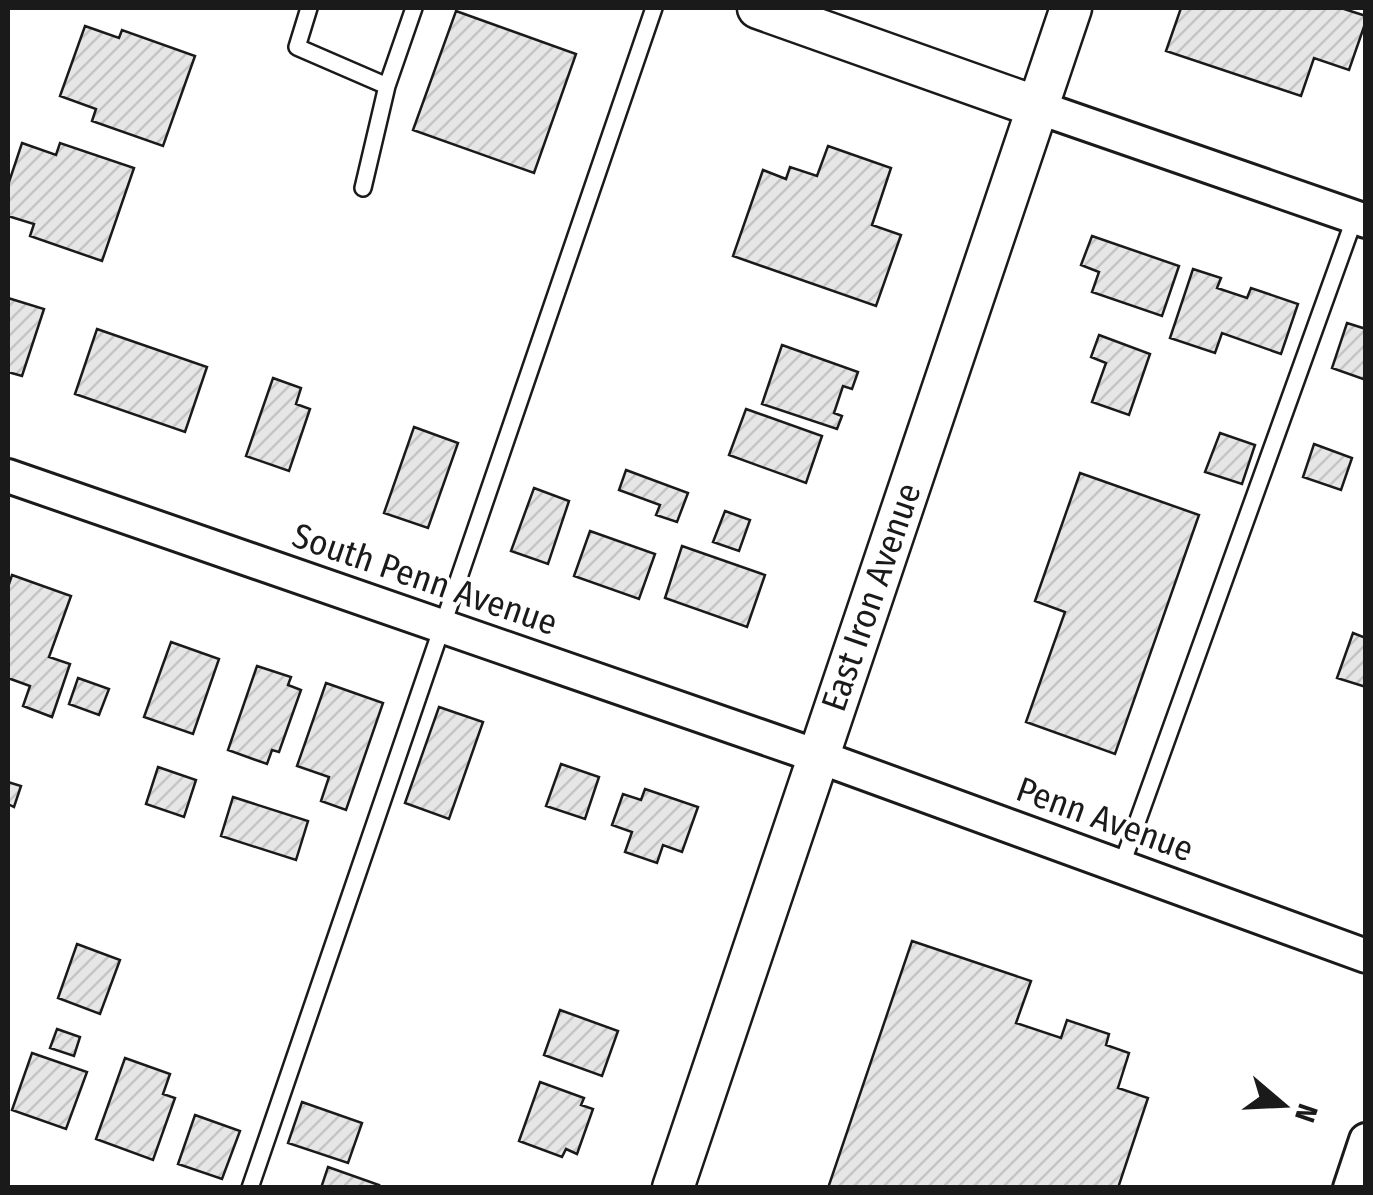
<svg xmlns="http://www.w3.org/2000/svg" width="1373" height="1195" font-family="'Fira Sans Condensed',sans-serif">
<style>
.building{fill:url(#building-hatch);stroke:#1a1a1a;stroke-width:2.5}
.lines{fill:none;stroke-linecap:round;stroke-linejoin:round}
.service-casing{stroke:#1a1a1a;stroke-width:20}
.minor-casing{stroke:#1a1a1a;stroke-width:38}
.tertiary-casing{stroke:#1a1a1a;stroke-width:45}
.service{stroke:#fff;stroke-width:15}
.minor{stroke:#fff;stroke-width:32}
.tertiary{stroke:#fff;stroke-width:40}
.labels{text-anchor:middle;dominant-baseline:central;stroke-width:8;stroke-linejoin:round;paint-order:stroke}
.street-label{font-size:35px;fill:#1a1a1a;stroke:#fff}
</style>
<defs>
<pattern id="building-hatch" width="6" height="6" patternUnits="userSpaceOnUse" patternTransform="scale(2.5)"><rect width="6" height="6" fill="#e6e6e6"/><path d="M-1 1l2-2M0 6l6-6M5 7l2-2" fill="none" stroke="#c5c5c5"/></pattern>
</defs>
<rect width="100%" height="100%" fill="#fff"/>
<path class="building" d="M1181,8H1341L1366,16V21L1349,70L1314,58L1301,96L1166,51Z
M456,11L576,54L534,173L413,130Z
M85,26L119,38L122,30L195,56L163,146L92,121L96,109L60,96Z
M22,143L56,155L60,143L134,168L102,261L30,236L34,224L8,216V185Z
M828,146L891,168L872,225L901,235L876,306L733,256L763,170L786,179L790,167L817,176Z
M1092,236L1179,266L1162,316L1092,292L1099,272L1081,265Z
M1193,269L1221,278L1217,288L1247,298L1251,288L1298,304L1281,354L1222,333L1215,353L1170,338Z
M8,298L44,309L22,376L8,372Z
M1347,323L1366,329V380L1332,368Z
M97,329L207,367L185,432L75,394Z
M1099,335L1150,354L1129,415L1092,402L1106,363L1091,357Z
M782,345L858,372L852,389L843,386L834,413L842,416L837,429L762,404Z
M273,378L301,388L296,404L310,409L289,471L246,456Z
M746,409L822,436L806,483L729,455Z
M414,427L458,443L428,528L384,513Z
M1220,433L1255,445L1242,484L1205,472Z
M1314,444L1352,458L1341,490L1303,477Z
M626,470L688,493L677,522L656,515L660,505L619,490Z
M1080,473L1199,515L1115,754L1026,722L1065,612L1035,601Z
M534,488L569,501L548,564L511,551Z
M725,511L750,520L739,551L713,542Z
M590,531L655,554L639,599L574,576Z
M682,546L765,575L747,627L665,598Z
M12,575L71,596L49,657L70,664L52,717L23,706L30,686L8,678V587Z
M1353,633L1366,638V687L1337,678Z
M171,642L219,659L193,734L144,717Z
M257,666L291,677L288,685L301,690L279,752L272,750L267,764L228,750Z
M78,678L109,689L99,715L69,704Z
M326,683L383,703L346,810L321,801L329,777L297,766Z
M439,707L483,722L449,819L405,803Z
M561,764L599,777L585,819L546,806Z
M158,767L196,780L184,817L146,804Z
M8,782L21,786L14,807L8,804Z
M645,789L698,807L682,852L663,845L657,863L625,852L632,832L612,825L623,794L641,800Z
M233,797L308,821L296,860L221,836Z
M912,941L1031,981L1016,1023L1061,1038L1067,1020L1109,1034L1106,1045L1129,1053L1118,1088L1148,1098L1118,1188H828Z
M77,944L120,960L100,1014L58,998Z
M560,1010L618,1031L602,1076L544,1055Z
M57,1029L80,1037L74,1056L50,1048Z
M32,1053L87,1072L66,1129L12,1110Z
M125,1058L170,1074L163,1094L175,1098L153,1160L96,1139Z
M540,1082L584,1098L581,1105L593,1109L577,1154L566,1149L562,1157L519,1141Z
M302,1102L362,1123L348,1163L288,1143Z
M195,1115L240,1131L222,1179L178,1164Z
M328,1167L379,1185L378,1188H321Z"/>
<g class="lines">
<defs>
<path id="service" d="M309,8L297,47L387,86
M363,188L387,86L414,8
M1121,867L1355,217
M250,1188L654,8"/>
<path id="minor" d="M1037,107L1366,221
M8,476L817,756L1366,956
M1350,1188L1366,1140"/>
<path id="tertiary" d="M758,8L1037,107
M673,1188L1071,8"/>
</defs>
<use href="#service" class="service-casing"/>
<use href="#minor" class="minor-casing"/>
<use href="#tertiary" class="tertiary-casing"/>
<use href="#service" class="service"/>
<use href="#minor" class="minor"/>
<use href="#tertiary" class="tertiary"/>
</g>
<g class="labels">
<g class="street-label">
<text transform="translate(425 579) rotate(19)">South Penn Avenue</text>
<text transform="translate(871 597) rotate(-71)">East Iron Avenue</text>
<text transform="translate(1105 819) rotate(20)">Penn Avenue</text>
</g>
</g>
<rect width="1373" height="1195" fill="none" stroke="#1a1a1a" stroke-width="20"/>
<g transform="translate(1283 1105) rotate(109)" stroke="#ffffff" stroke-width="8" paint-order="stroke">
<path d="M0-8L18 38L0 25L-18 38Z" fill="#1a1a1a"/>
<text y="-15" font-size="28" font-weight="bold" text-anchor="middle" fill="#1a1a1a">N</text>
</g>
</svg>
